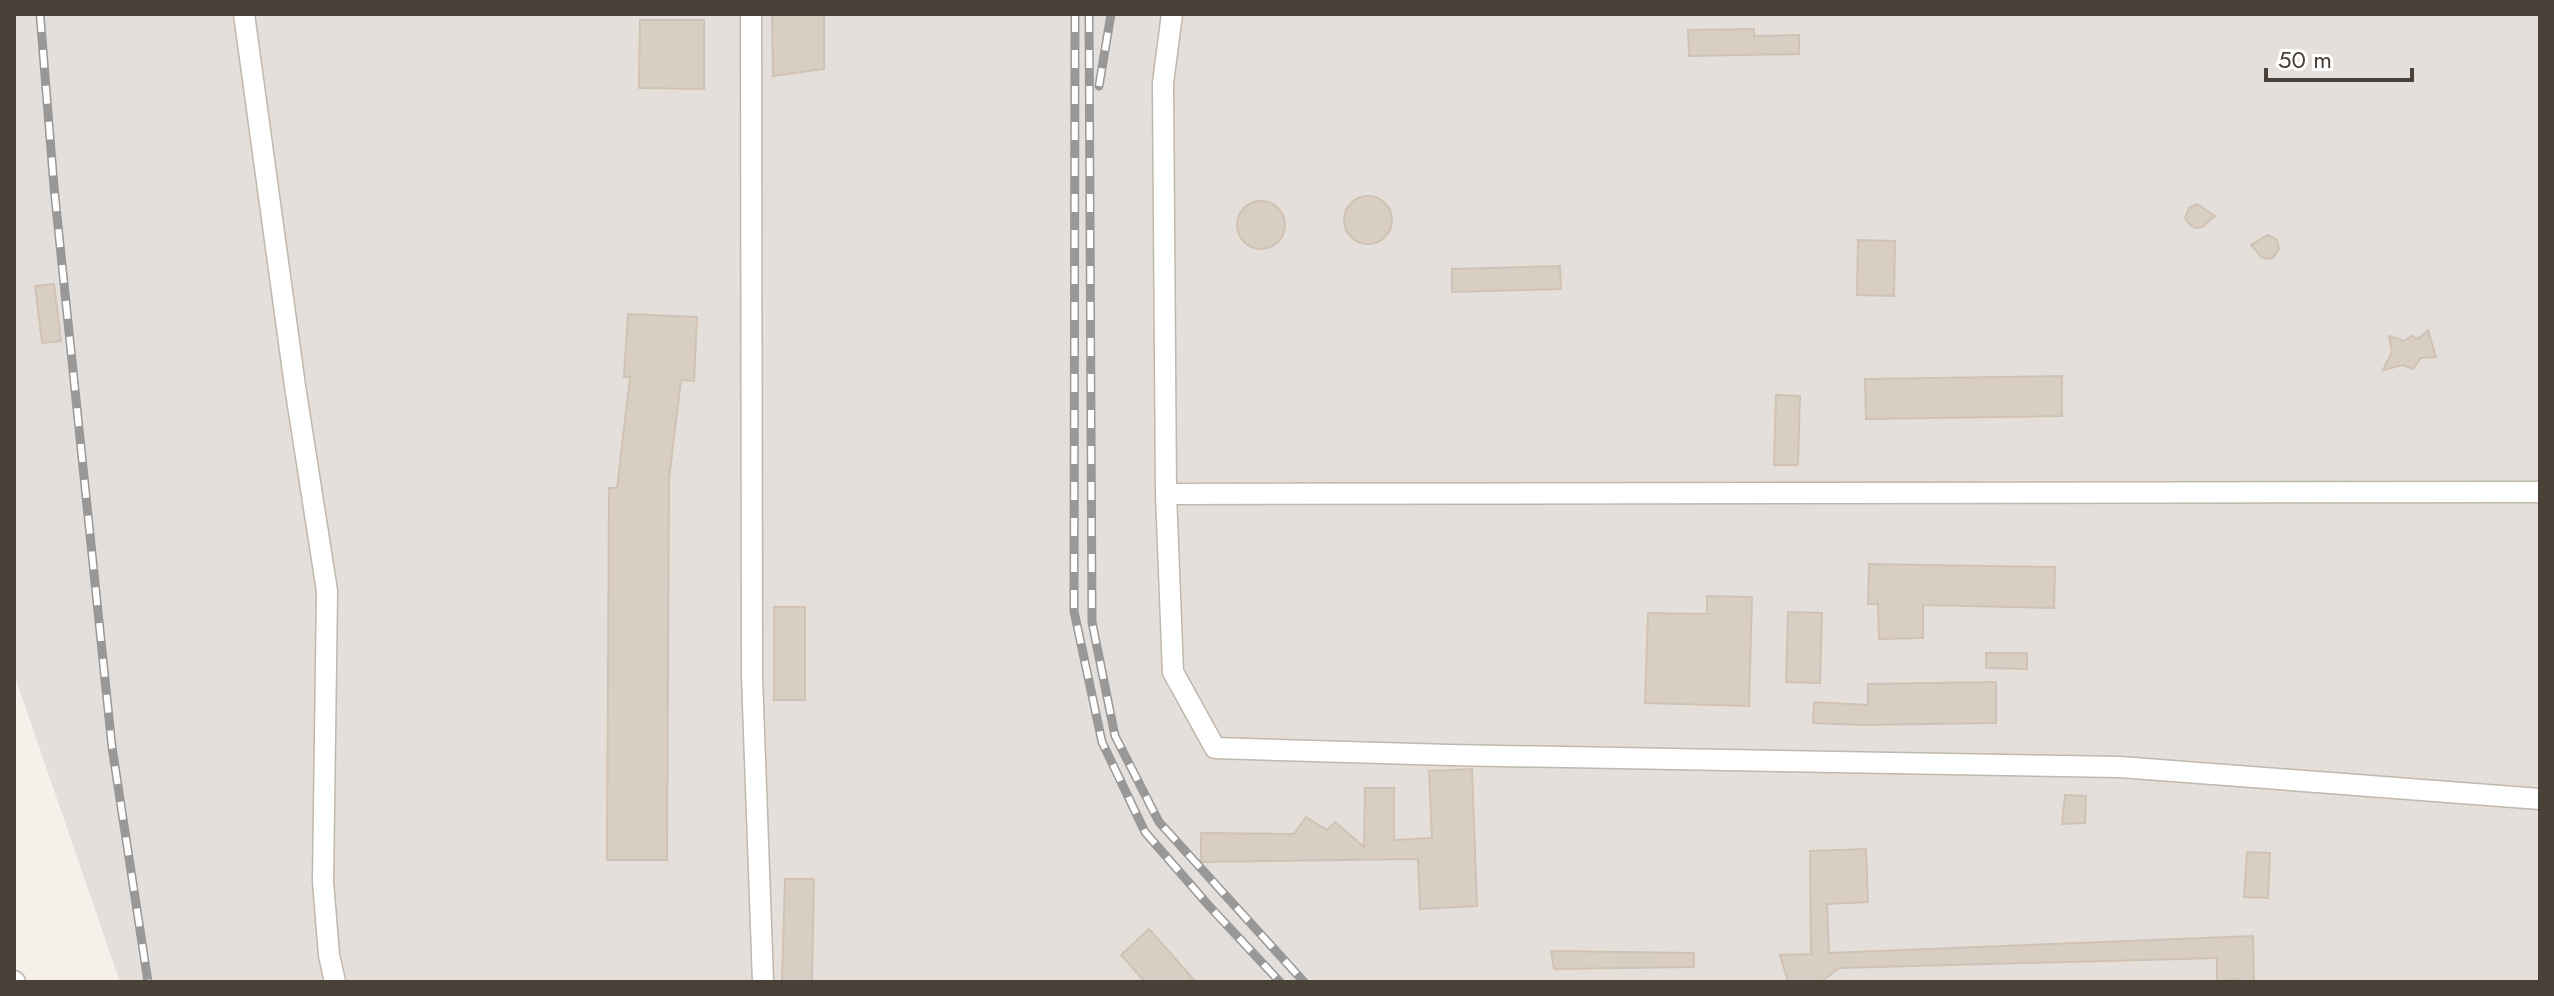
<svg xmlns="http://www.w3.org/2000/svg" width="2554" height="996" font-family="Jost,sans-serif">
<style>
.industrial{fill:#e4dfdb}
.building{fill:#d9cec3;stroke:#d1c2b3;stroke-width:2}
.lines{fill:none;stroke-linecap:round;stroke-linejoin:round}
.minor-casing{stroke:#c0b7ad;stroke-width:23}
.minor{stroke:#fff;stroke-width:20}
.rail-casing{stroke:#989898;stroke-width:9}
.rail{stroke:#fff;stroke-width:6;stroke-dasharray:18;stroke-linecap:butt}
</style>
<rect width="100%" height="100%" fill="#f5f0ea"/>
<path class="industrial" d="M14,14H2540V982H120L14,674Z"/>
<path class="building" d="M772,14H824V69L773,76Z
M640,20H704V89L639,88Z
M1754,29V36L1799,35V54L1689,56L1688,30Z
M1344 220a24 24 0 1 1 48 0a24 24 0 1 1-48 0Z
M1237 225a24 24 0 1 1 48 0a24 24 0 1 1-48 0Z
M2197,204L2215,216L2202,227L2196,228L2191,226L2185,218L2189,208Z
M2268,235L2277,240L2279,249L2273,258L2267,259L2261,257L2251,245Z
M1858,240L1895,241L1894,296L1857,295Z
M1560,266L1561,289L1452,292V269Z
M54,284L61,341L42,343L35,286Z
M628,314L697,317L694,381L681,380L669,479L667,860H607L609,488H617L630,377H624Z
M2428,330L2436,357L2421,358L2413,369L2403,365L2383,370L2392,352L2389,336L2404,341L2412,336L2418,339Z
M2062,376V416L1866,419L1865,379Z
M1776,395L1800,396L1798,465H1774Z
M1869,564L2055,567L2054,608L1923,605V638L1879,639L1878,604H1868Z
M1707,596L1752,597L1749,706L1645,703L1648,613L1707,614Z
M774,607H805V700H774Z
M1788,612L1822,613L1820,683L1786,682Z
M1986,653H2027V669L1986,668Z
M1996,682V723L1861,725L1813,723L1814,702L1868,705V684Z
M1472,769L1477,906L1420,909L1418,859L1201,862V833L1294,834L1306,817L1327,830L1335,822L1364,847L1365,788H1394V840L1432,838L1429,771Z
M2065,795L2086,796L2085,823L2062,824Z
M1866,849L1868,902L1827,904L1829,953L2253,936L2254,982H2238V979L2217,981V958L1839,968L1821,982H1788L1780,955L1811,954L1810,851Z
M2247,852L2270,853L2268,898L2244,897Z
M785,879H814L812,982H782Z
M1149,929L1196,982H1145L1121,955Z
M1551,951L1694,953V967L1554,969Z"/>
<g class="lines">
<defs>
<path id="minor" d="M244,14L295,386L327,591L323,882L329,955L335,982
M751,14L752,676L763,982
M1172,14L1163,83L1166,494L1173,672L1215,748L1449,755L2120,767L2540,799
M1166,494L2540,492
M14,981L15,982"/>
</defs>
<use href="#minor" class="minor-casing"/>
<use href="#minor" class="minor"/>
<defs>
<path id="rail" d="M40,14L54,187L112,747L148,982
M1075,14L1074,611L1102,742L1145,832L1210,907L1280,982
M1089,14L1092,622L1115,736L1159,822L1304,982
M1099,86L1111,14"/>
</defs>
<use href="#rail" class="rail-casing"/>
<use href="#rail" class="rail"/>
</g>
<rect width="2554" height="996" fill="none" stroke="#494038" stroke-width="32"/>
<path d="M2266 68v12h146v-12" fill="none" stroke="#494038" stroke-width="4"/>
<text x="2278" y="68" font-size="24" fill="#494038" stroke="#ffffff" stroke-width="6" paint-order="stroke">50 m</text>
</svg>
